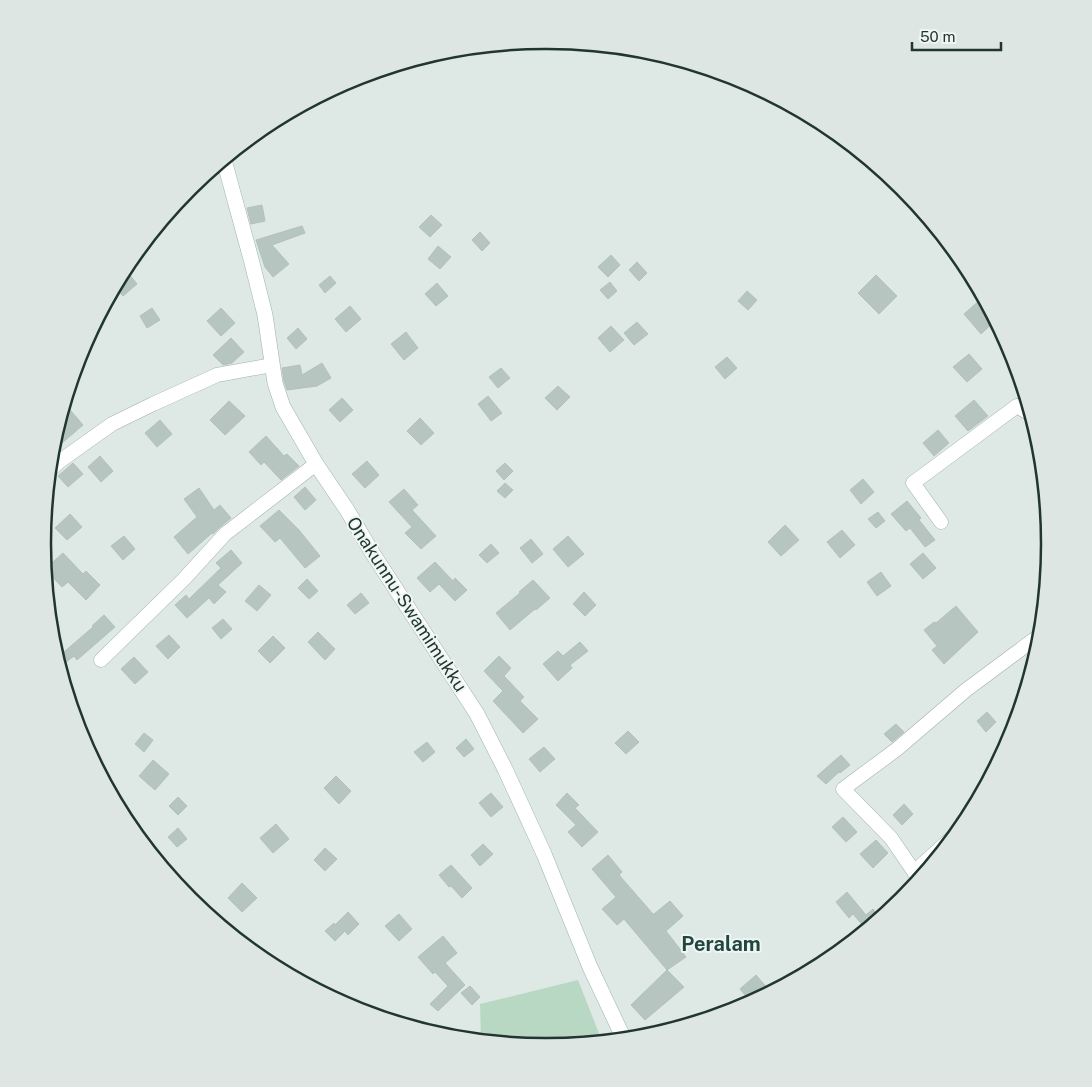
<svg xmlns="http://www.w3.org/2000/svg" width="1092" height="1087" font-family="'Public Sans',sans-serif">
<style>
.green{fill:#b9d8c3}
.building{fill:#b7c5c1;stroke:#b2c1bc}
.lines{fill:none;stroke-linecap:round;stroke-linejoin:round}
.street-casing{stroke:#a2afac;stroke-width:15}
.secondary-casing{stroke:#9fb3ad;stroke-width:16}
.street{stroke:#fff;stroke-width:14}
.secondary{stroke:#fff;stroke-width:15}
.labels{text-anchor:middle;dominant-baseline:central;stroke-width:4;stroke-linejoin:round;paint-order:stroke}
.street-label{font-size:18px;fill:#213632;stroke:#eef5f2}
.quarter-label{font-size:20px;font-weight:bold;fill:#20463f;stroke:#eef5f2}
.rim{fill:none;stroke:#213632;stroke-width:2.5}
</style>
<rect width="100%" height="100%" fill="#dee8e5"/>
<path class="green" d="M578,980L602,1041L546,1047L481,1041L480,1004Z"/>
<path class="building" d="M262,205L265,221L251,224L247,208Z
M431,215L442,225L430,237L419,227Z
M302,226L305,233L272,245L289,264L273,277L265,267L256,240Z
M480,232L490,243L482,251L472,240Z
M438,246L451,257L440,269L428,259Z
M611,255L620,265L608,277L598,267Z
M637,262L647,273L639,281L629,270Z
M125,269L137,284L123,296L115,287Z
M876,275L897,296L879,314L858,293Z
M330,276L336,283L325,293L319,285Z
M610,282L617,291L608,299L600,290Z
M437,283L448,296L436,306L425,294Z
M747,291L757,300L748,310L738,301Z
M980,300L990,311L995,321L981,334L964,314Z
M350,306L361,319L346,332L335,319Z
M152,308L160,320L147,328L140,316Z
M221,308L235,323L221,336L207,321Z
M637,322L648,334L634,345L624,333Z
M611,326L624,340L610,352L598,338Z
M298,328L307,339L296,349L287,338Z
M406,332L418,348L404,360L391,344Z
M231,338L244,352L232,363L223,365L213,355Z
M969,354L982,369L967,382L953,367Z
M727,357L737,368L725,379L715,367Z
M322,363L331,378L317,386L287,390L284,381L282,368L300,365L302,375Z
M501,368L510,378L498,388L489,377Z
M558,386L570,397L557,410L545,398Z
M488,396L502,413L491,421L478,404Z
M342,398L353,410L340,422L329,410Z
M974,400L988,416L968,431L955,416Z
M229,401L245,416L225,435L210,420Z
M65,404L83,425L62,443L55,435Z
M420,418L434,433L421,445L407,431Z
M160,420L172,434L157,447L145,433Z
M938,430L949,443L934,456L923,443Z
M266,436L284,456L287,454L299,466L281,480L264,462L261,465L249,452Z
M100,456L113,471L101,482L88,467Z
M367,461L379,475L365,488L352,474Z
M73,463L83,474L68,487L58,476Z
M505,463L513,471L504,480L496,471Z
M863,479L874,492L861,504L850,490Z
M505,483L513,490L505,498L497,491Z
M305,487L316,500L305,510L294,497Z
M199,488L214,510L220,505L231,518L220,527L213,534L212,533L188,554L174,537L197,517L184,499Z
M404,489L418,505L412,510L436,536L421,549L405,533L412,527L389,502Z
M907,501L921,518L919,520L935,540L925,547L910,528L906,531L891,514Z
M279,510L299,530L320,556L305,568L280,538L275,542L260,526Z
M878,512L885,521L876,528L868,519Z
M70,514L82,527L67,540L55,528Z
M785,525L799,540L781,556L768,542Z
M842,530L855,545L840,558L827,542Z
M124,536L135,549L123,560L111,546Z
M568,536L584,554L568,567L553,549Z
M531,539L543,554L532,563L520,548Z
M491,544L499,553L487,563L479,555Z
M231,550L242,563L218,585L226,592L214,604L209,598L187,618L175,605L186,595L189,599L221,568L216,563Z
M63,553L83,574L86,571L100,585L86,600L68,582L62,587L45,569Z
M923,553L936,568L923,579L910,564Z
M435,562L453,581L455,578L467,590L455,601L439,584L430,592L417,578Z
M881,572L891,586L877,596L867,582Z
M307,579L318,591L309,599L298,588Z
M533,580L550,598L536,610L535,609L510,630L496,613L520,593L519,592Z
M259,585L271,595L257,611L245,601Z
M584,592L596,605L585,616L573,604Z
M361,593L369,603L355,614L347,605Z
M956,606L978,632L944,664L932,650L937,646L924,630L934,622L936,623Z
M104,615L115,627L77,660L74,656L60,667L57,658L93,627L92,626Z
M223,619L232,629L221,639L212,628Z
M318,632L335,649L325,660L308,642Z
M169,635L180,647L168,659L156,646Z
M273,636L285,648L270,663L258,651Z
M580,642L588,651L570,665L572,668L558,681L543,664L558,651L563,656Z
M499,656L511,668L504,676L524,697L520,701L538,719L523,733L493,701L503,691L484,671Z
M134,657L148,672L135,684L121,669Z
M987,712L996,722L986,732L977,721Z
M896,724L904,732L892,742L884,734Z
M628,731L639,742L626,754L615,743Z
M144,733L153,740L144,752L135,744Z
M466,739L474,749L464,757L456,748Z
M427,742L435,752L423,762L414,752Z
M544,747L555,759L540,772L529,759Z
M841,755L850,765L840,773L839,772L826,784L817,776Z
M153,760L169,774L155,790L139,776Z
M336,776L351,791L339,804L324,788Z
M491,793L503,807L491,817L479,803Z
M567,793L579,805L575,808L598,832L582,847L568,832L576,825L556,805Z
M178,797L187,806L178,815L169,806Z
M904,804L913,814L902,825L893,815Z
M843,817L857,832L846,842L832,827Z
M276,824L289,839L273,853L260,838Z
M178,828L187,839L177,847L168,837Z
M876,840L888,853L873,868L860,854Z
M483,844L493,854L480,866L471,855Z
M325,848L337,859L325,871L314,860Z
M608,855L622,872L619,875L653,914H654L670,901L683,916L666,931L686,957L667,970L624,919L617,925L602,909L616,897L592,869Z
M451,865L472,888L462,898L451,886L449,887L439,875Z
M242,883L257,898L242,912L228,898Z
M847,892L866,915L873,909L880,918L866,929L853,914L849,918L836,902Z
M348,912L359,924L348,935L345,931L335,941L325,931L334,923L335,925Z
M399,914L412,929L399,941L385,926Z
M443,936L457,953L445,963L465,985L438,1011L430,1004L448,986L435,972L433,974L418,957Z
M667,970L684,987L645,1020L631,1005Z
M756,975L769,990L761,997L751,1002L740,989Z
M470,986L480,997L472,1005L461,993Z"/>
<g class="lines">
<defs>
<path id="street" d="M50,470L60,461L112,424L153,404L217,375L272,365
M941,522L913,483L1017,406L1030,414
M101,660L184,579L225,534L316,464
M914,872L956,834
M919,879L891,838L843,789L897,749L966,690L1040,635"/>
<path id="secondary" d="M224,160L251,259L265,315L275,383L283,407L316,464L347,510L373,554L477,714L505,769L544,854L590,967L624,1039"/>
</defs>
<use href="#street" class="street-casing"/>
<use href="#secondary" class="secondary-casing"/>
<use href="#street" class="street"/>
<use href="#secondary" class="secondary"/>
</g>
<g class="labels">
<g class="street-label">
<text transform="translate(407 604) rotate(57)">Onakunnu-Swamimukku</text>
</g>
<g class="quarter-label">
<text x="721" y="944">Peralam</text>
</g>
</g>
<path d="M0 0H1092V1087H0ZM545 49H547A494 494 0 0 1 1041 543V544A494 494 0 0 1 547 1038H545A494 494 0 0 1 51 544V543A494 494 0 0 1 545 49Z" fill="#dee6e3" fill-rule="evenodd"/>
<path class="rim" d="M545 49H547A494 494 0 0 1 1041 543V544A494 494 0 0 1 547 1038H545A494 494 0 0 1 51 544V543A494 494 0 0 1 545 49Z"/>
<path d="M912 42v8h89v-8" fill="none" stroke="#213632" stroke-width="2.5"/>
<text x="920" y="42" font-size="15" fill="#213632" stroke="#eef5f2" stroke-width="4" paint-order="stroke">50 m</text>
</svg>
